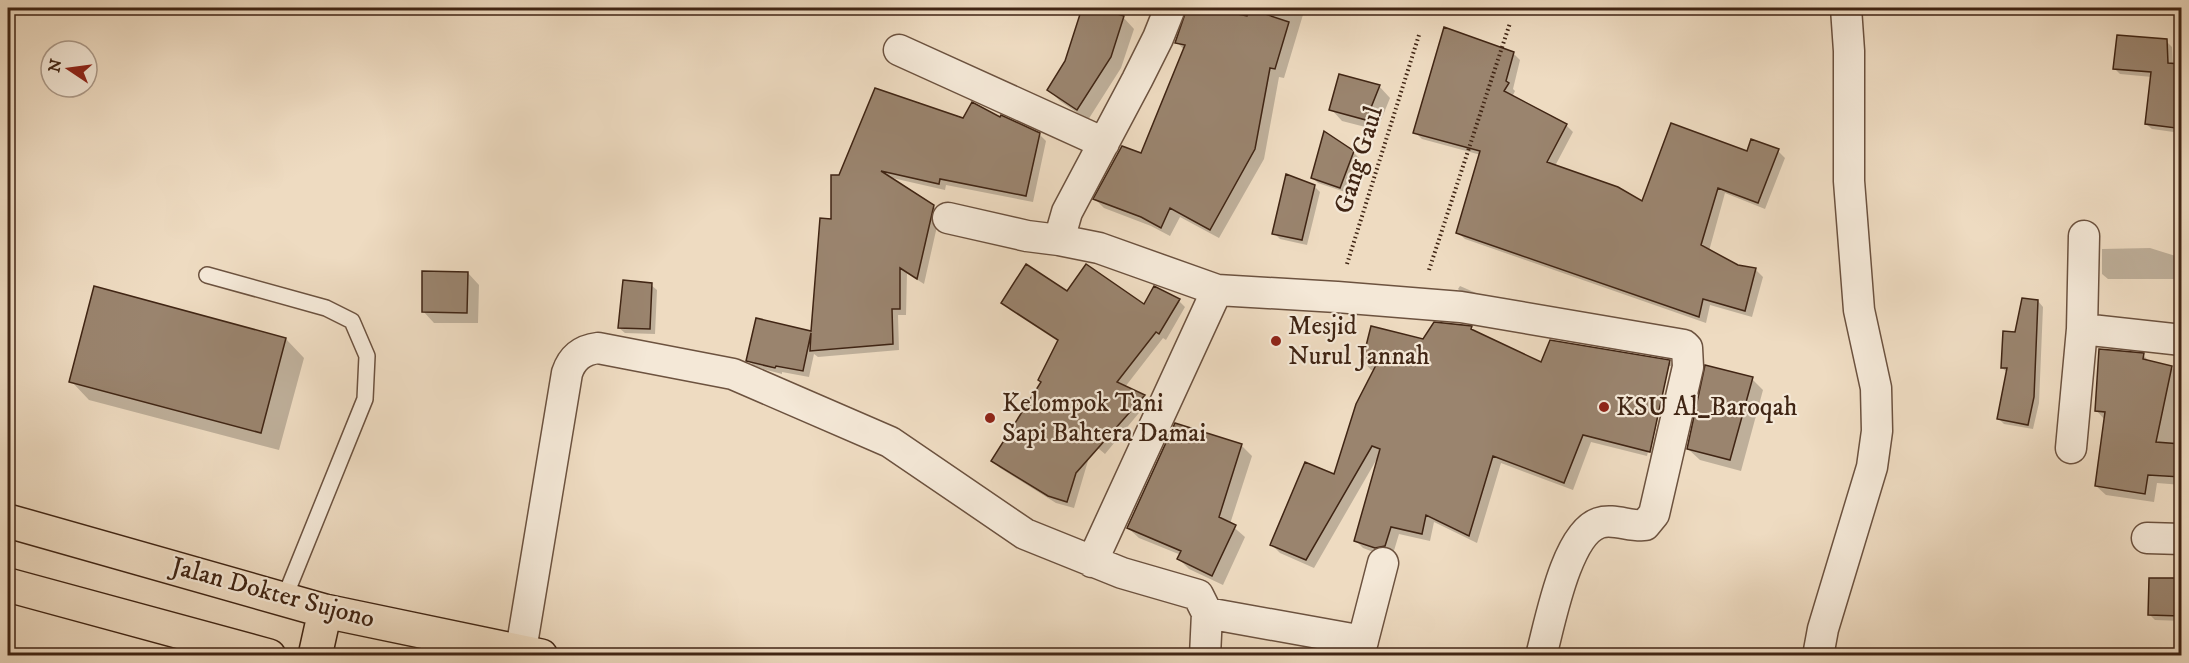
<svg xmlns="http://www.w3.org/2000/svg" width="2189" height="663" font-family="'IM FELL DW Pica',serif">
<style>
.shadow{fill:#0003}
.building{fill:#9a846e;stroke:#402514;stroke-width:1.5}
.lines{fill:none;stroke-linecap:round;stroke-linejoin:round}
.lane-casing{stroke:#6c523f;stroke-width:18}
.street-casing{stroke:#6c523f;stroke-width:33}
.highway-casing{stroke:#402514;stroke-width:36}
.path{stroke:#402514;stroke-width:4;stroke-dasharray:1.5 3;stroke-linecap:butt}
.lane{stroke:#f4e8d7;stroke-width:15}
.street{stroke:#f4e8d7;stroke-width:30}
.highway{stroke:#eedbc1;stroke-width:33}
.poi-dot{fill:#8f2418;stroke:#f4e8d7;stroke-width:2}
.labels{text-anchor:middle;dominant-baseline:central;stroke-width:4.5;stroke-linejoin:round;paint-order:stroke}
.street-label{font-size:26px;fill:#402514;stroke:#f4e8d7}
.poi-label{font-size:26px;fill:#402514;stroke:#f4e8d7;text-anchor:start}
</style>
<rect width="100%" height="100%" fill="#eedbc1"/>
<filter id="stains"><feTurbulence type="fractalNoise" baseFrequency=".00333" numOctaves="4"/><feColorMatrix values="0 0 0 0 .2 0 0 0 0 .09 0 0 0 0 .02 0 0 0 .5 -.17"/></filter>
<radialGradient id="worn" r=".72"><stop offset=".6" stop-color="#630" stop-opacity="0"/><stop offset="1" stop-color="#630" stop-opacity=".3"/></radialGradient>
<path class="shadow" d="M991,8H1015L1012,15Z
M1084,8H1093L1123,17L1134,29L1121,68L1088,120L1060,101L1049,90L1067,62Z
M1188,8H1200L1248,18L1252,8H1305L1284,78L1279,77L1264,159L1219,238L1180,217L1170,236L1151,226L1104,208L1095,199L1142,155L1184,50L1177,42L1188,15Z
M2166,41L2172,47L2173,65L2182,66L2181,133L2152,129L2146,124L2152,77L2120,74L2114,68Z
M1513,53L1520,60L1513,89L1515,91L1512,97L1566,125L1573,132L1555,166L1643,203L1748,153L1778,151L1785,158L1765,209L1725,193L1709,251L1737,266L1756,270L1763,277L1752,317L1710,305L1706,323L1465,239L1457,232L1481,155L1422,139L1415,132Z
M1379,86L1390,98L1377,130L1342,121L1331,109Z
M1001,119L1039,134L1046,141L1033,202L946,185L945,190L888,177L933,206L940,213L924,284L907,273L906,315H898L899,350L818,357L814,354L809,377L782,372V374L755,367L748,360L757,320L813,333L840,177L964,120Z
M1353,152L1359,158L1345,192L1318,183L1312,177Z
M1314,186L1320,192L1307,245L1280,239L1274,233Z
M2150,248L2182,258V279H2108L2102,274V249Z
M468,273L479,285L478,323H434L423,311Z
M651,285L657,290L655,334L625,333L619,328Z
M1460,286L1476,293L1479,297L1463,294L1458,289Z
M1068,293L1144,306L1179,301L1185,307L1166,340L1163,338L1125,387L1141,395L1148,402L1105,454L1093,444L1074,508L1056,503L1000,468L993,461L1043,383L1059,342L1010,310L1003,303Z
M2038,301L2043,307L2039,403L2033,429L2004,424L1998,418L2008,373L2002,368L2016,333Z
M1471,328L1478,334L1542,365L1670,362L1678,370L1658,459L1650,457L1671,366H1668L1647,456L1591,442L1573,490L1501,463L1477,543L1434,522L1430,541L1399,534L1393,554L1384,556L1363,548L1355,540L1378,457L1314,568L1280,553L1272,545L1335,476L1375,370H1371L1363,361L1423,340Z
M286,339L304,358L279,450L89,400L71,381Z
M2143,355L2151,363L2182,371V485L2157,483L2154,502L2106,495L2096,486L2105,420L2096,410Z
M1752,379L1763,390L1741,471L1700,460L1688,449Z
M1176,425L1242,446L1252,456L1230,524L1245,537L1223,585L1189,569L1179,559L1181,555L1139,538L1128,528Z
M2182,579V621L2155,620L2150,615V580Z
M1120,650L1187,655V656H1119Z"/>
<path class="building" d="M1082,8H1098L1124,16L1111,57L1077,110L1047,90L1065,61Z
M1187,8H1207L1247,16L1250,9L1289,22L1275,69L1270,68L1255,149L1210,230L1170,208L1161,228L1141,217L1093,199L1122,146L1141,153L1185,45L1175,43Z
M1444,27L1514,52L1506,81L1509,83L1504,91L1567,124L1547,162L1618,187L1642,201L1671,123L1747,151L1751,139L1779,149L1758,203L1718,188L1701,245L1738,265L1756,268L1745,311L1703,299L1699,317L1456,233L1480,151L1413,133Z
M2117,35L2167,39L2168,63L2181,64V84L2176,128L2145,124L2151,72L2113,69Z
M1339,74L1380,85L1366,120L1329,110Z
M875,88L963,118L972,102L1000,117L1001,115L1040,133L1026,196L940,179L939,184L881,171L934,205L917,279L900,268V309H892L893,344L810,351L811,333L803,371L776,366L775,368L746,361L756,318L811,331L820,218L831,219V175H839Z
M1324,131L1354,151L1340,188L1311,178Z
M1286,174L1315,185L1302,240L1272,234Z
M1026,264L1067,291L1086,264L1144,304L1154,286L1180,299L1159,334L1156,332L1117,382L1145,395L1076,473L1067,502L1048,496L991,461L1041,382L1038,380L1058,340L1001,303Z
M422,271L468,272L467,313L422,312Z
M623,280L652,283L650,329L618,328Z
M94,286L286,338L261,433L69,382Z
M2022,298L2038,300L2034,397L2028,425L1997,419L2007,368H2001L2003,331L2015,332Z
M1434,322L1472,326L1471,329L1541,362L1550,340L1670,360L1650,452L1583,435L1564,483L1493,456L1469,536L1426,515L1422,534L1391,527L1385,546L1375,548L1354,541L1380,449L1372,446L1306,560L1270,545L1305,462L1334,474L1356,404L1376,365L1362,362L1371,326L1423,339Z
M2099,349L2144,353L2143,359L2172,366L2156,442L2181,444V477L2148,475L2145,494L2095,486L2105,412L2095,411Z
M1705,365L1753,377L1730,460L1687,449Z
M1175,423L1242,444L1219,517L1236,525L1212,576L1177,559L1181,551L1127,528Z
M2149,578H2181V616L2148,615Z"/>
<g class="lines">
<defs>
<path id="lane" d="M207,275L326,308L352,321L367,356L365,399L284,599"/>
<path id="street" d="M899,50L1104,143
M948,218L1027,236L1059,240L1099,248L1217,290L1337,297L1461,307L1684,345L1687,348L1688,367L1654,514L1645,525C1631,527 1613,518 1599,523C1566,534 1550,623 1541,656
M1059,240L1067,212L1137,80L1158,38L1170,8
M2082,329L2182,340
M2071,448L2082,329L2084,236
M2147,538L2182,539
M1092,562L1217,290
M1207,613L1363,641
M521,650L567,373C572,358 582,350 598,348L733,374L890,442L1025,534L1122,573L1198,595L1207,613L1205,656
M1359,656L1383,563
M1818,656L1823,629L1872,467L1877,431L1876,388L1859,310L1849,181V51L1846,8"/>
<path id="highway" d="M8,521L325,611L541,656
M8,585L269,656
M315,656L325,611"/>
</defs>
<use href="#lane" class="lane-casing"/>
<use href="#street" class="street-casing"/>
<use href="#highway" class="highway-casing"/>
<path class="path" d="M1347,264L1419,35
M1429,270L1510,23"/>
<use href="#lane" class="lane"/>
<use href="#street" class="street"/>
<use href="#highway" class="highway"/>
</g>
<g class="poi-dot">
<circle cx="1276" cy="341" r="6"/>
<circle cx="1604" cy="407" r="6"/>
<circle cx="990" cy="418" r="6"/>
</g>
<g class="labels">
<g class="street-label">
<text transform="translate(1359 160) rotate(-73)">Gang Gaul</text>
<text transform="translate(273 593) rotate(15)">Jalan Dokter Sujono</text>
</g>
<g class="poi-label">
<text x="1288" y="326">Mesjid<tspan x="1288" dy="30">Nurul Jannah</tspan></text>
<text x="1002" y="403">Kelompok Tani<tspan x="1002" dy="30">Sapi Bahtera Damai</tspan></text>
<text x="1616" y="407">KSU Al_Baroqah</text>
</g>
</g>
<rect width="2189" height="663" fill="none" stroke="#eedbc1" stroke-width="30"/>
<rect x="9" y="9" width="2171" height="645" fill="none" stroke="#402514" stroke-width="3"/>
<rect x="15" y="15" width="2159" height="633" fill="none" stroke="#402514" stroke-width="1.5"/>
<g transform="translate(69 69) rotate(283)"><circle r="28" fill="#f4e8d7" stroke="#ac9a89" stroke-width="1.5"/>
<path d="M0-4.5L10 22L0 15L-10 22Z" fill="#8f2418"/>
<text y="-9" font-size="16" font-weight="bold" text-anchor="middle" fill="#402514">N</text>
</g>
<rect width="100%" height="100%" filter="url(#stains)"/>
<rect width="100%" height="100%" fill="url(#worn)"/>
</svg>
